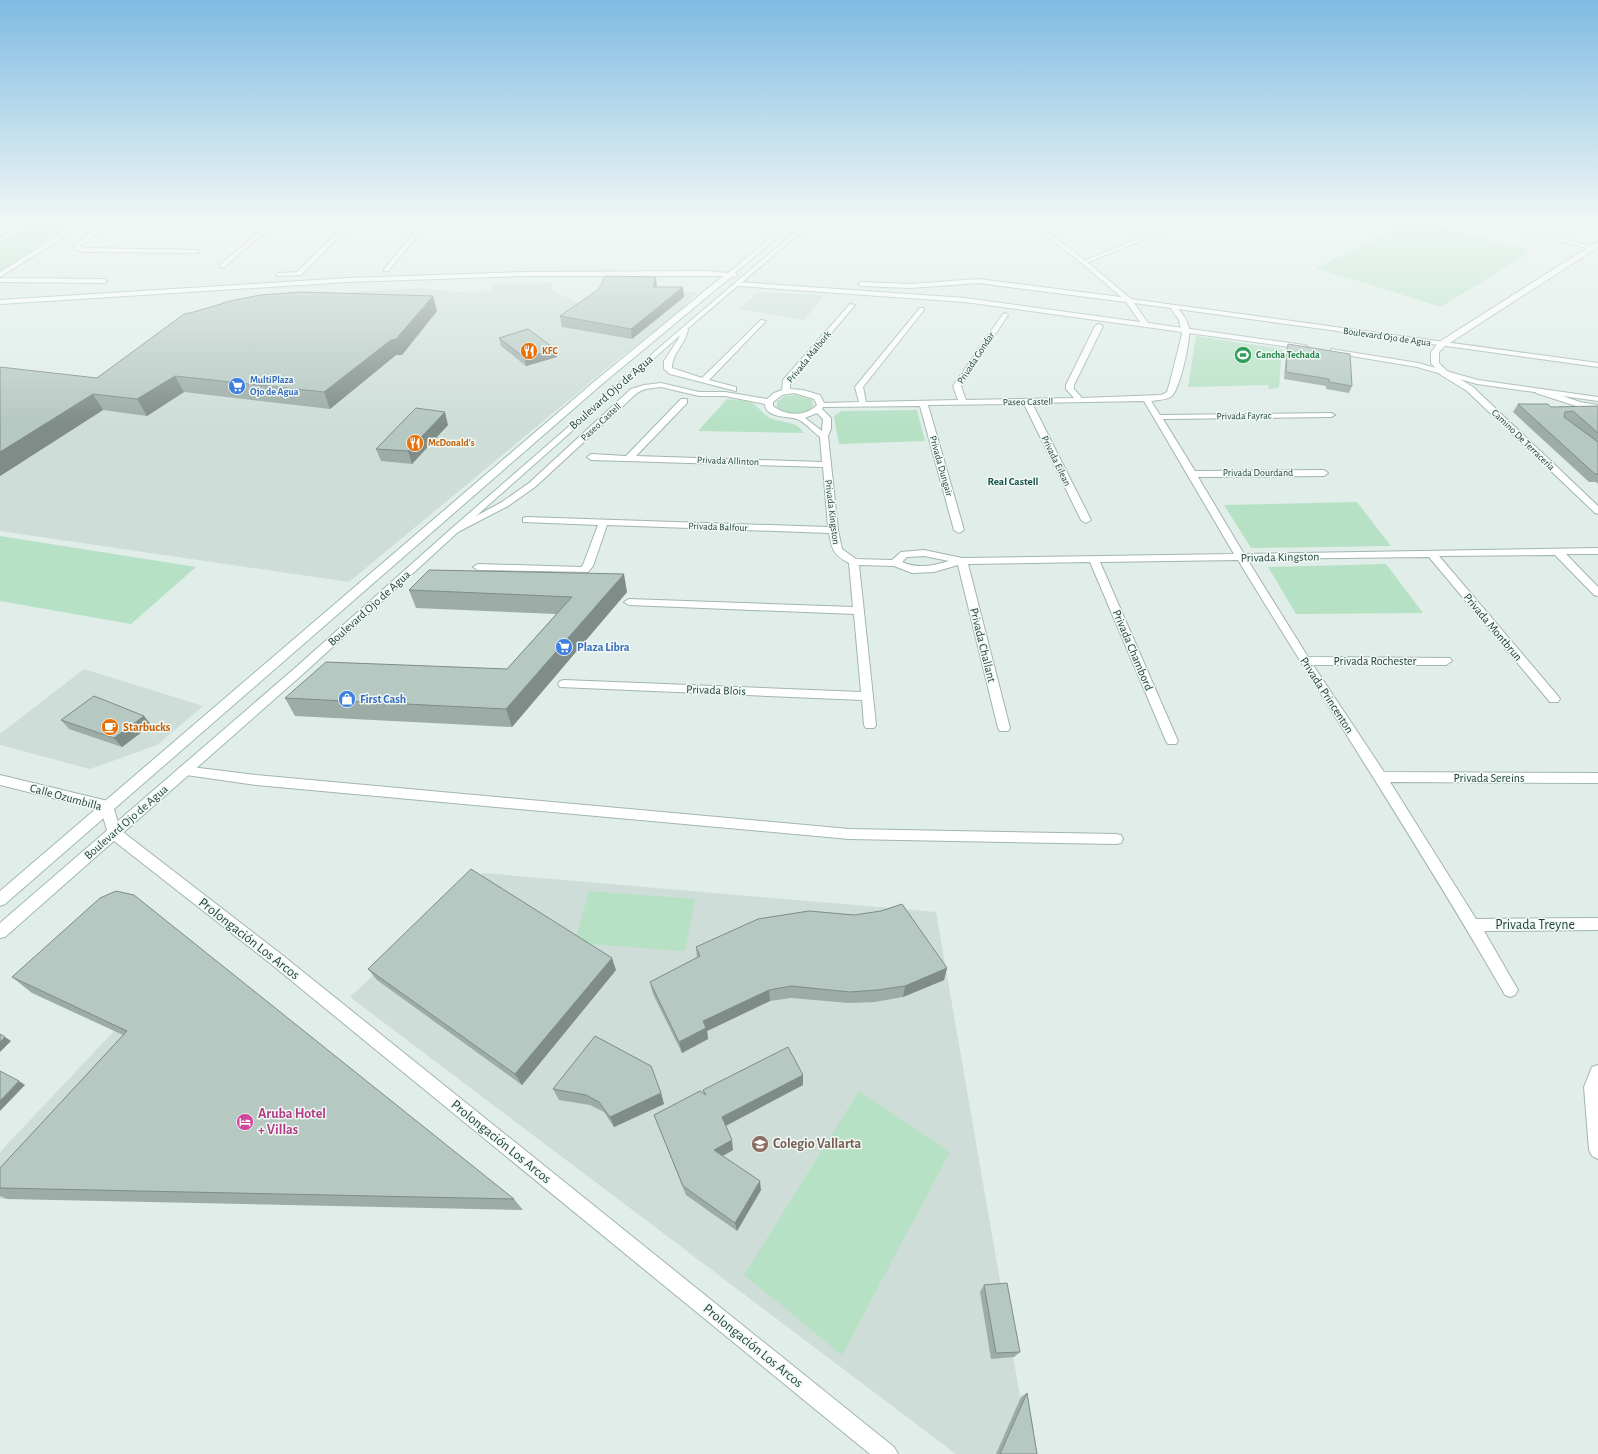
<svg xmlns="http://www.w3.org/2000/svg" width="1598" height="1454" font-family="'Alegreya Sans',sans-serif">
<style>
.built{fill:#ceddd7}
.green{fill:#b6e1c5}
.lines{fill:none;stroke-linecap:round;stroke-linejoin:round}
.minor-casing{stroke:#a2b5b0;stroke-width:2}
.tertiary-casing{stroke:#a2b5b0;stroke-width:2}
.secondary-casing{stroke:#9dbab2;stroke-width:2}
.minor{fill:#fff;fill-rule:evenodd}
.tertiary{fill:#fff;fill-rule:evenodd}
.secondary{fill:#fff;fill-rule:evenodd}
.wall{fill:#9caca6}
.shaded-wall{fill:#7f8c87}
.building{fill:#b5c8c1;stroke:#7f8c87}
.labels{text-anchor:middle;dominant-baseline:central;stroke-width:3;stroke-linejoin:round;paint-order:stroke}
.far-street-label{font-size:10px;fill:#1e3f39;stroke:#f1f9f5}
.far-food-label{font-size:10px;font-weight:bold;fill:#c56008;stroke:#f1f9f5;text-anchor:start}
.far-leisure-label{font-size:10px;font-weight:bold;fill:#27864d;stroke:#f1f9f5;text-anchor:start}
.far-shop-label{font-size:10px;font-weight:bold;fill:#366cbe;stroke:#f1f9f5;text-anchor:start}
.far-neighbourhood-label{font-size:11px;font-weight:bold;fill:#18544a;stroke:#f1f9f5}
.street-label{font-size:12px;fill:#1e3f39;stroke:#f1f9f5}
.shop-label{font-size:12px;font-weight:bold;fill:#366cbe;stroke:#f1f9f5;text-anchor:start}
.food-label{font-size:12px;font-weight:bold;fill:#c56008;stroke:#f1f9f5;text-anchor:start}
.near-street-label{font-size:14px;fill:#1e3f39;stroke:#f1f9f5}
.near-hotel-label{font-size:14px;font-weight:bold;fill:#b23c85;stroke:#f1f9f5;text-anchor:start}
.near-education-label{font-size:14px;font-weight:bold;fill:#785e54;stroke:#f1f9f5;text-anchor:start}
</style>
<rect width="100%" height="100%" fill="#e0ede8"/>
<path class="built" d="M553,283L550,289L578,303H602L656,292H697L681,311L617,360L349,582L0,531V381L106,394L224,300L418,288L455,292L490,291L496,284Z
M759,292L820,295H825L804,320L738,309Z
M84,669L203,706L157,745L90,769L0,745V734Z
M483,873L936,912L1030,1454H956L350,997Z
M114,1031L146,1046L7,1199H0V1152Z"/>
<path class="green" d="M38,221H72L59,232L0,272V243Z
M1411,221H1419L1532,251L1441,307L1316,268Z
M1196,336L1282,349L1279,388L1268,389L1269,385L1188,387Z
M797,395L812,400L813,406C805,416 786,415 777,407V401L785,396Z
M727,399C734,400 744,399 752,403C758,406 762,413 768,417C781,424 795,419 804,433L698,431Z
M917,410L925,441L839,444L834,416L841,411Z
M1357,502L1391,546L1251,548L1224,505Z
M0,536L196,567L131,624L0,601Z
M1386,564L1423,613L1296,614L1268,567Z
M589,891L695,899L685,951L575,943Z
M859,1091L950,1152L842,1355L744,1275Z"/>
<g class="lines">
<defs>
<path id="minor" d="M30,221H37L0,242V238Z
M74,221H81L54,243L0,277V272L50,241Z
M272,221H278L224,267H220V265Z
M349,221H355L301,275L277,276L276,275L279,273L297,272Z
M424,221H430L388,271H384V269Z
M1183,221H1191L1086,263L1081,262Z
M1482,221H1492L1591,246L1598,242V247L1595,249L1445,346L1439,352V363L1447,371L1473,387L1598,506V514L1595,513L1467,391L1441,375L1431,363V352L1439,342L1587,248Z
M227,222L229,225L113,227L96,234L80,246L84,248L199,250V252L197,253L84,252L76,250L74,246L91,232L113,223Z
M0,278L104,279L107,281L104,283L0,282Z
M850,304L855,305L790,382V389L803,390L820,395L824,403L859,402L855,387L920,308H924V310L863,387L866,402L958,400L953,386L1003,314L1005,313L1008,315L961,386L966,400L1074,398L1066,389V385L1095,326L1099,324L1103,326L1074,385V389L1082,398L1161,395L1167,392L1170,382L1182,334L1179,320L1169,306L1174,305C1181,311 1187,319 1189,328C1191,339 1180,388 1172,396C1167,400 1158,400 1151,401L1160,415L1331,413L1335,415L1331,417L1163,419L1195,471L1324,470L1328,473L1324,476L1198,477L1244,554L1598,548V554H1566L1598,587V596L1594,595L1555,555L1439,556L1558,696L1560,699L1558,702H1550L1429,557L1247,559L1308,657L1450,658L1452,661L1446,665H1313L1384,772L1598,773V783L1390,782L1476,919L1598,918V930L1484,931L1518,990L1515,995L1510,997L1505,995C1420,847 1326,705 1238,560L1100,562L1178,741L1176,744H1168L1166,741L1090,562L968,564L1010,728L1008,731H1000L998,728L958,565L934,572L912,573L894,566L859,565L876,725L874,728H866L864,725L862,700L560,687L558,684L560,681L564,680L861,692L854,614L629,605L624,602L629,599L853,607L849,563C833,555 832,549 829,533L607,525L593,566L588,572L478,570L473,567L478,564L581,567L583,565L598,525L523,522V518L526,517L828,527L823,467L591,460L587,457L591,454L626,456L681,399H687V403L636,456L822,462L820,437C813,432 805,422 797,419C788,416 765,418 765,404L725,396H699L661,387L645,389L637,393L535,487L508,506L458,532L455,533L450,530L502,502L529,483L631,389L644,385L661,383L699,392H725L767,399L774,393L782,390L783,380ZM794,393L814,399L817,405C805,417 786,416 773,406V402L782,395ZM1144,401L1234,554L962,558L924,550L901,552L892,560L856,559L842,549L838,530L828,436L831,429V418L822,409L823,407L920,406L954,530L959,533L964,530L928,405L1024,404L1081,520L1086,523L1091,520L1032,403ZM817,413L823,419L822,431L805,418ZM924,556L949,561C932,566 918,569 902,562L907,557Z
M761,320L766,321L709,380L736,387V391L670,374L664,369V361L679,338L682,328L688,329C686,344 672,353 672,368L702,378Z
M1536,389H1542L1580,402L1598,405V409L1576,406L1536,393Z
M183,766L256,775L849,829L1116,834L1121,835L1123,839L1121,843L1116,844L849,839L256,785L179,774L177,771L179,768Z
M114,828L119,829L281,954L894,1447L898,1454H870L271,964L109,837L107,833L109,829Z
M1598,1065V1159L1592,1156L1589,1150L1584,1087L1592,1067Z"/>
<path id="tertiary" d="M1026,221H1033L1086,261L1131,299L1598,363V367L1134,303L1148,323L1304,345L1308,347L1304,349L965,302L739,286L736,284L739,282L965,298L1140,322L1126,302L978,283L910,288L861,286L858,284L861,282L910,284L978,279L1121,297L1082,263Z
M1331,349L1418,363L1478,380L1598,397V401L1477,384L1417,367L1334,353H1331Z
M0,775L112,802L121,833L119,837L114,838L109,837L101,810L0,785Z"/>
<path id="secondary" d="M791,221H797L735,273L737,275L736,276L731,277L601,385L5,904L0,906V891L595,381L723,276H524L348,282L0,304V300L348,278L524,272L707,271L728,273Z
M808,221H814L686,330L458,532L303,674L5,937L0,938V923L295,668L452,528L682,328Z"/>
</defs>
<use href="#minor" class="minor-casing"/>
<use href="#tertiary" class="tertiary-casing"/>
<use href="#secondary" class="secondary-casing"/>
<use href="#minor" class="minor"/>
<use href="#tertiary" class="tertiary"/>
<use href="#secondary" class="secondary"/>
</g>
<path class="wall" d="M657,287H683L684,297L632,339L562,327L560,316Z
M433,296L437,311L402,355H396L330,409L184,392L147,416L103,410L0,476L97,378L190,313Z
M499,338L555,349L557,357L526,366L501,346Z
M1288,344L1352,386L1349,393L1326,389V386L1284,379L1286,351Z
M1518,404L1551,407L1598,406V484L1596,482H1589L1513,412Z
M448,425L412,464L381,461L376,449Z
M409,590L627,592L512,727L295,716L285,698L507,669L556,614L416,608Z
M144,716L151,725L122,747L69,729L61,720Z
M696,947L947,968L944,980L903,997L875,1002L849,1003L791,998L770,1001L707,1031L708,1039L682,1053L653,994L650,982L697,958Z
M368,969L616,970L522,1085L377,980Z
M12,977L514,1199L523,1210L7,1199L0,1196V1168L123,1035L32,993Z
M803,1075V1085L726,1126L733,1150L723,1156L761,1190L737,1231L686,1195L654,1115L704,1094L703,1090Z
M553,1089L661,1093L664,1104L614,1127L604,1112L590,1105L559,1100Z
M984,1285L1020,1352L1014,1357L991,1359L980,1292Z
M1027,1393L1037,1454H996L1021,1397Z"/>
<path class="shaded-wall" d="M656,277L657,287H653Z
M683,287L684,297L632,339L631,329Z
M433,296L437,311L402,355H396L330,409L324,392Z
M555,349L557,357L526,366L525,358Z
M175,376L184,392L147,416L137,399Z
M93,394L103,410L0,476V452Z
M445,412L448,425L412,464L408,451Z
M624,574L627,592L512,727L506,709Z
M144,716L151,725L122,747L114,738Z
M612,958L616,970L522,1085L515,1074Z
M947,968L944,980L903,997L905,986Z
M769,990L770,1001L707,1031L708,1039L682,1053L679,1042L703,1021Z
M5,1037L11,1041L0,1052V1042Z
M803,1075V1085L723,1127L722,1117Z
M19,1081L25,1085L0,1111V1101Z
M661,1093L664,1104L614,1127L610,1117Z
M732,1140L733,1150L716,1159L714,1150Z
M760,1181L761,1190L737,1231L735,1223Z"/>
<path class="building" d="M605,276L656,277L653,287H683L631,329L560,316L599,289Z
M302,292L433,296L396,339L391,340L324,392L175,376L137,399L93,394L0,452V367L97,378L184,314L190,313L235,300L260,295Z
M528,329L555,349L525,358L499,338Z
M1288,344L1350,354L1352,386L1329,382V379L1286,372Z
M1518,404H1548L1551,407L1598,406V433L1573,411L1565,412L1564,417L1598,442V474H1595Z
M416,408L445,412L408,451L376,449Z
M429,570L624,574L506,709L285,698L326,662L507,669L572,597L409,590Z
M94,696L144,716L114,738L61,720Z
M471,869L612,958L515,1074L368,969Z
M116,891L134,895L514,1199L0,1188V1168L127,1031L12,977L100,898Z
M902,904L947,968L905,986L877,990L850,992L791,986L769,990L703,1021L706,1028L679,1042L650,982L700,956L696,947L758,919L809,911L854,915L881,911Z
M0,1034L5,1037L0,1042Z
M595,1036L651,1066L661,1093L610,1117L599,1102L586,1095L553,1089Z
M788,1047L803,1075L722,1117L732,1140L714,1150L760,1181L735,1223L683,1186L654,1115L700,1091L706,1095L703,1090Z
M0,1071L19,1081L0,1101Z
M1007,1283L1020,1352L996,1353L984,1285Z
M1027,1393L1037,1454H1000Z"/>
<linearGradient id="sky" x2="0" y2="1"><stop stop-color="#7fbbe2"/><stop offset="0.52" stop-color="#f1f7f5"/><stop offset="1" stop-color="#f1f7f5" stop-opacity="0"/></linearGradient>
<rect width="1598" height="425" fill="url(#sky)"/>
<defs>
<symbol id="restaurant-disc" viewBox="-11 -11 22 22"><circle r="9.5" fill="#e8710a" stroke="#f1f9f5"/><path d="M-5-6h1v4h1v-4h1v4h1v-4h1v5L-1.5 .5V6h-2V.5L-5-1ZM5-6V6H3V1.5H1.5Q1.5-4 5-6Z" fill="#fff"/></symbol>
<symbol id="stadium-disc" viewBox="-11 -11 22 22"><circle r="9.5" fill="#2e9e5b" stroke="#f1f9f5"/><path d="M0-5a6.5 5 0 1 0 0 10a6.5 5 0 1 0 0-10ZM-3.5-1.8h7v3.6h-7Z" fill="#fff"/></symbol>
<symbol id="supermarket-disc" viewBox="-11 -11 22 22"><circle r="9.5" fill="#3f7fe0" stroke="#f1f9f5"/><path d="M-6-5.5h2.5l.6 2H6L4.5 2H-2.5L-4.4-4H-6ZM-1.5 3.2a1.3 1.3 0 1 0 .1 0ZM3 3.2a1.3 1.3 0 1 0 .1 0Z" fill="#fff"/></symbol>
<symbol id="shop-disc" viewBox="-11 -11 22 22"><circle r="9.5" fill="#3f7fe0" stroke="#f1f9f5"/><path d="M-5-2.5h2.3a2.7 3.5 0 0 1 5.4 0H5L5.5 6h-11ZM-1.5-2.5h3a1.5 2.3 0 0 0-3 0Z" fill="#fff"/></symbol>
<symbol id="cafe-disc" viewBox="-11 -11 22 22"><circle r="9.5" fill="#e8710a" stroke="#f1f9f5"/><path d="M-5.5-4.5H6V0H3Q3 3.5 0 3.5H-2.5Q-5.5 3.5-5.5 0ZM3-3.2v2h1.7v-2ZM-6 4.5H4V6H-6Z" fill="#fff"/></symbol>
<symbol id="hotel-disc" viewBox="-11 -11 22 22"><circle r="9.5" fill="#d1479c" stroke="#f1f9f5"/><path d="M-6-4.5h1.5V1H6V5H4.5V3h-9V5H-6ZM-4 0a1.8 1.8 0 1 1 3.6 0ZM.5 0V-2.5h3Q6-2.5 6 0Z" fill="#fff"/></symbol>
<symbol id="school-disc" viewBox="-11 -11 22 22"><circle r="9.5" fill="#8d6e63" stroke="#f1f9f5"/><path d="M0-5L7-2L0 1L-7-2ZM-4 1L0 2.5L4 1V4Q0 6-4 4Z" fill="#fff"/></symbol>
</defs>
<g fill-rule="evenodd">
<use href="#restaurant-disc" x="519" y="341" width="20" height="20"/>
<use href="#stadium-disc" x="1233" y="345" width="20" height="20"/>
<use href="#supermarket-disc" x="227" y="376" width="20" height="20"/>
<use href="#restaurant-disc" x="405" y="433" width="20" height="20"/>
<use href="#supermarket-disc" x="554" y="637" width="20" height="20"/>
<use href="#shop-disc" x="337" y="689" width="20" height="20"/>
<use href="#cafe-disc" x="100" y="717" width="20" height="20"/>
<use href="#hotel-disc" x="235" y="1112" width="20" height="20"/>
<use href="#school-disc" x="750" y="1134" width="20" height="20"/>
</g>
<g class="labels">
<g class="far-street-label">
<text transform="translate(1387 337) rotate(8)">Boulevard Ojo de Agua</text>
<text transform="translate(809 357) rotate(-51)">Privada Malbork</text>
<text transform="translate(976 358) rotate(-57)">Privada Gondar</text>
<text transform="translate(1028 402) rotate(-1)">Paseo Castell</text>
<text transform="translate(1244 416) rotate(-1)">Privada Fayrac</text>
<text transform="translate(601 422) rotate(-43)">Paseo Castell</text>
<text transform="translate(1523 440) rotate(44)">Camino De Terracería</text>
<text transform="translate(728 461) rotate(2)">Privada Allinton</text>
<text transform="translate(1056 461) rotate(64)">Privada Eilean</text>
<text transform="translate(941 466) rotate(74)">Privada Dungair</text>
<text x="1258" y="473">Privada Dourdand</text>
<text transform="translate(832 512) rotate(83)">Privada Kingston</text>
<text transform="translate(718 527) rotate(2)">Privada Balfour</text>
</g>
<g class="far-food-label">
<text x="542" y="351">KFC</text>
<text x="428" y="443">McDonald's</text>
</g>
<g class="far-leisure-label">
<text x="1256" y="355">Cancha Techada</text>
</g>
<g class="far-shop-label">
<text x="250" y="380">MultiPlaza<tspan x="250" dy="12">Ojo de Agua</tspan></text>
</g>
<g class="far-neighbourhood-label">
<text x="1013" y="481">Real Castell</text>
</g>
<g class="street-label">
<text transform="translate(611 392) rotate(-41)">Boulevard Ojo de Agua</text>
<text transform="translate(1280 557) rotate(-1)">Privada Kingston</text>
<text transform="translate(369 608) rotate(-42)">Boulevard Ojo de Agua</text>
<text transform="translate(1493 627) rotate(50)">Privada Montbrun</text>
<text transform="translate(983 645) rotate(76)">Privada Challant</text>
<text transform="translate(1133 650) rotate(67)">Privada Chambord</text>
<text x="1375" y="661">Privada Rochester</text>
<text transform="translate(716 690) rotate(2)">Privada Blois</text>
<text transform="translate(1327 695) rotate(57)">Privada Princenton</text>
<text x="1489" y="778">Privada Sereins</text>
<text transform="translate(66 797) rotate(15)">Calle Ozumbilla</text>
<text transform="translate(126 822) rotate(-41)">Boulevard Ojo de Agua</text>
</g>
<g class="shop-label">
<text x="577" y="647">Plaza Libra</text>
<text x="360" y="699">First Cash</text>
</g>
<g class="food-label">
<text x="123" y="727">Starbucks</text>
</g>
<g class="near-street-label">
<text x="1535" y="925">Privada Treyne</text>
<text transform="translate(249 939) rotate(38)">Prolongación Los Arcos</text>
<text transform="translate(501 1142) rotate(39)">Prolongación Los Arcos</text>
<text transform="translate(753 1346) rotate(39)">Prolongación Los Arcos</text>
</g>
<g class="near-hotel-label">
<text x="258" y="1114">Aruba Hotel<tspan x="258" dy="16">+ Villas</tspan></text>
</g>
<g class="near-education-label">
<text x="773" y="1144">Colegio Vallarta</text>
</g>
</g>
</svg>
